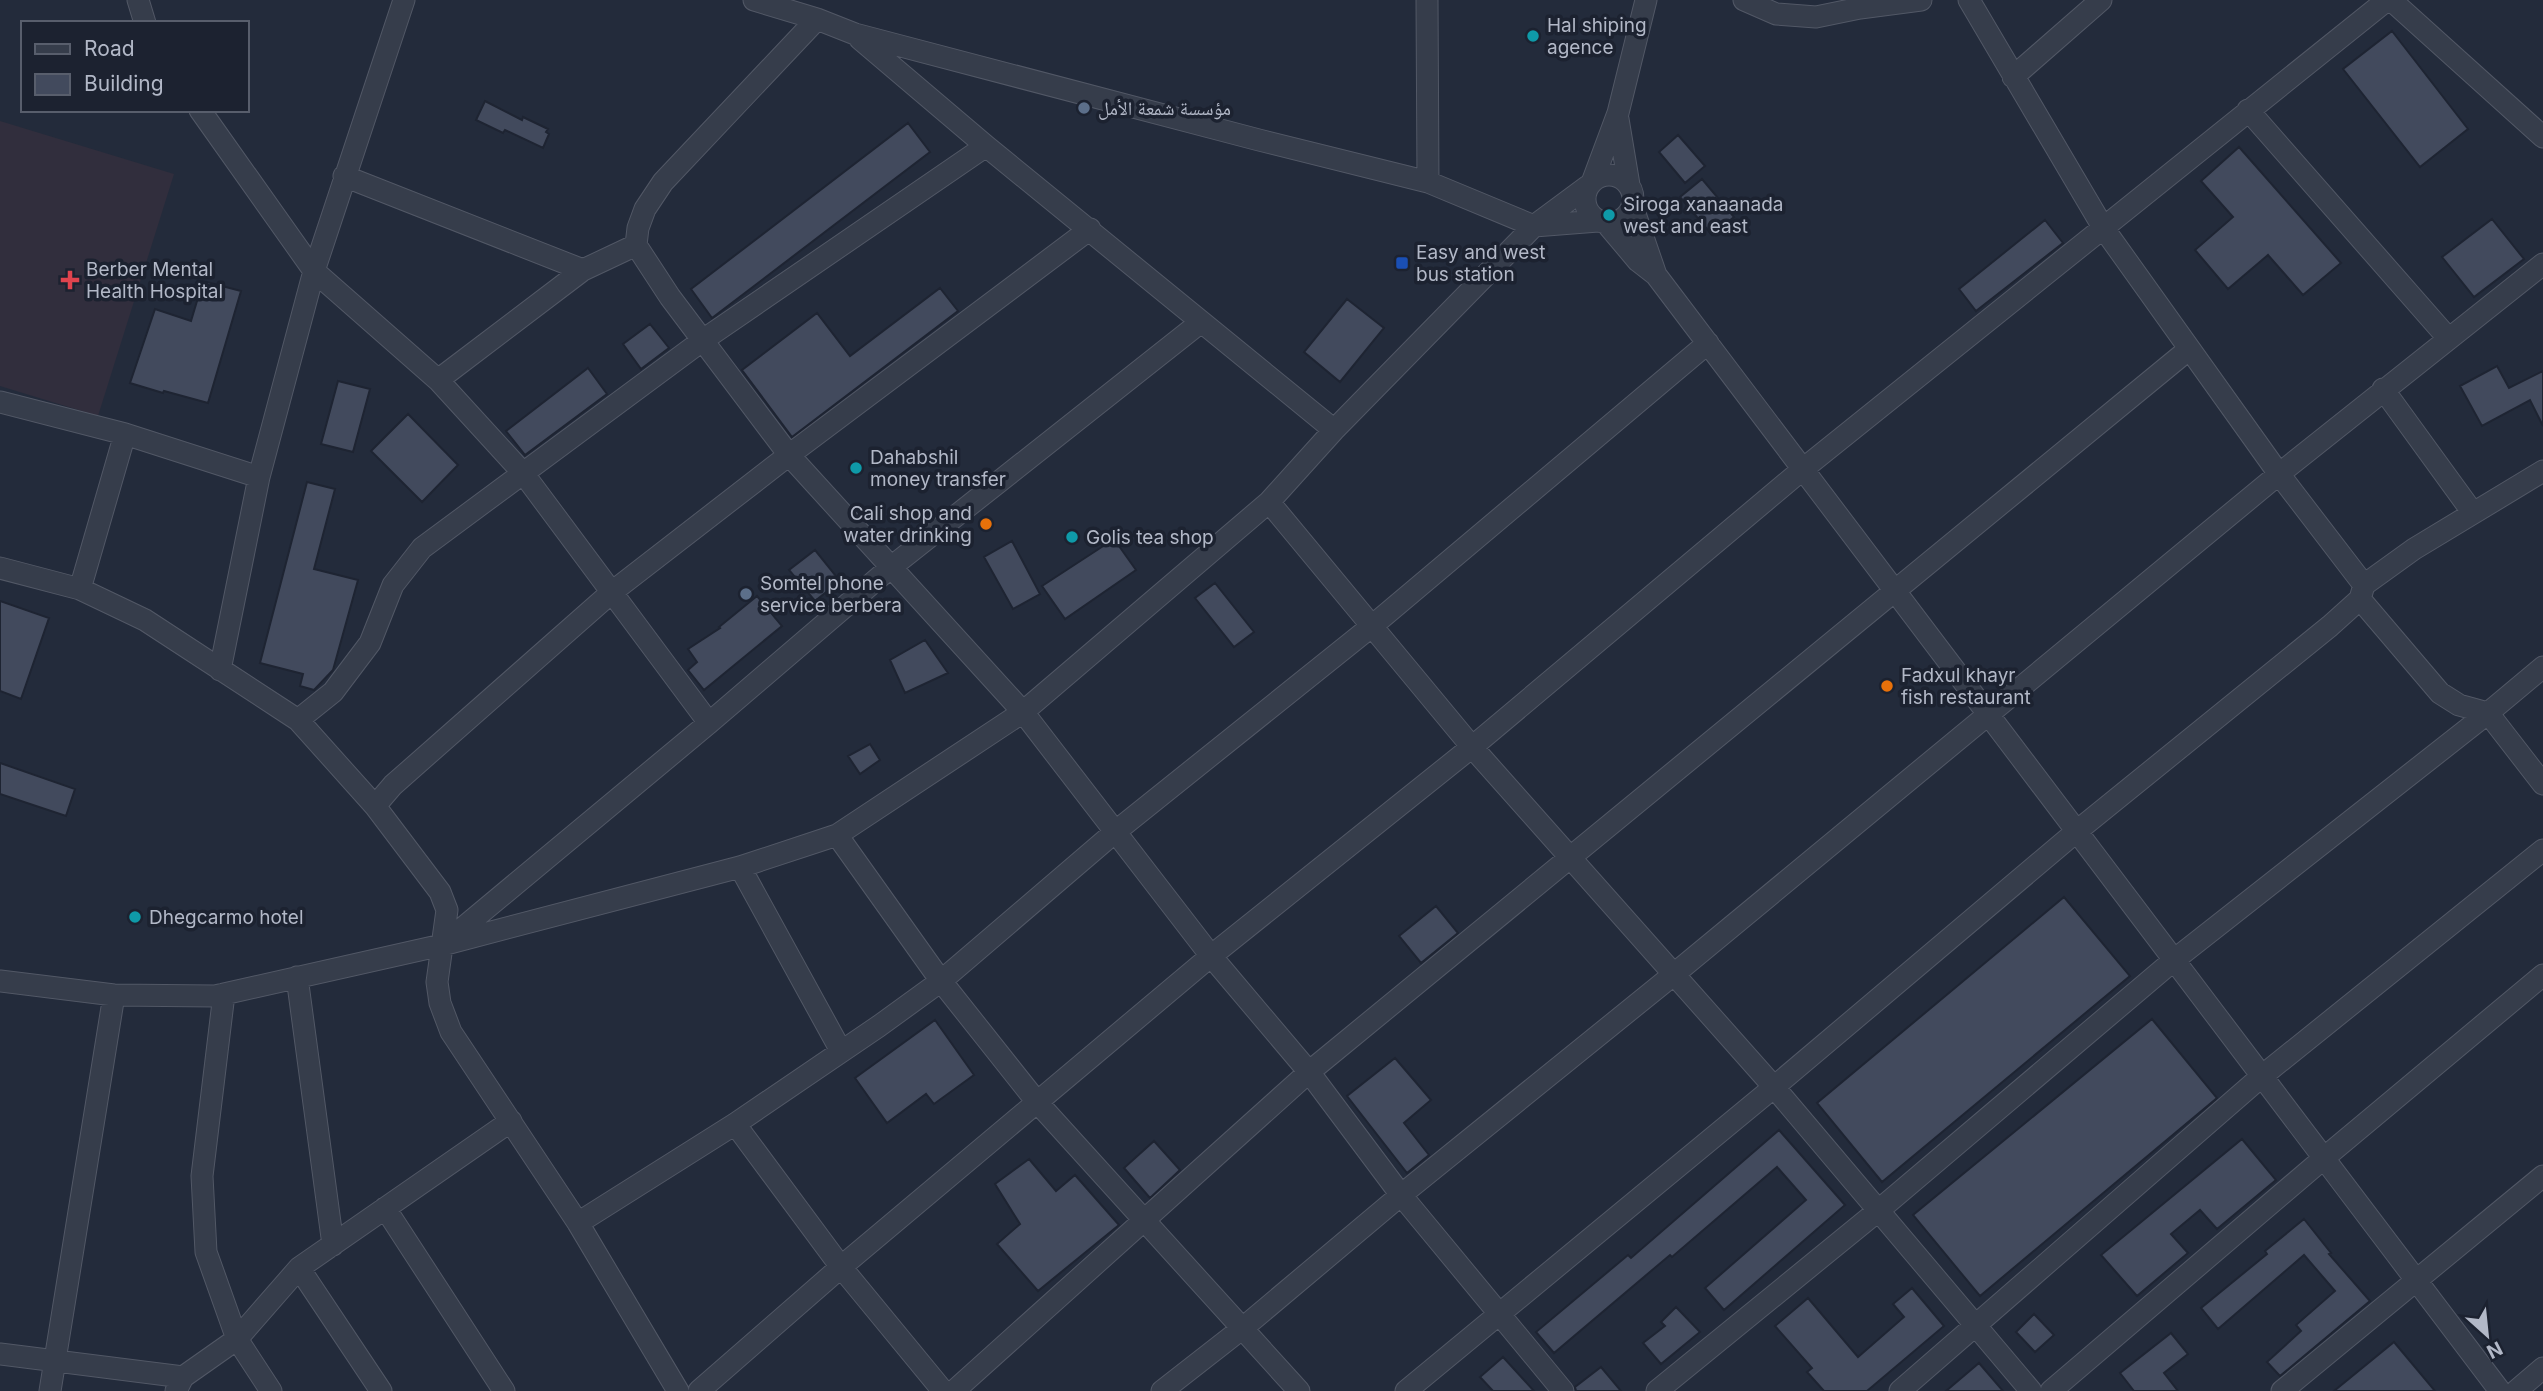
<svg xmlns="http://www.w3.org/2000/svg" width="2543" height="1391" font-family="Inter,'Noto Naskh Arabic',sans-serif">
<style>
.medical{fill:#312e3d}
.building{fill:#424a5d;stroke:#1e2432;stroke-width:2}
.lines{fill:none;stroke-linecap:round;stroke-linejoin:round}
.minor-casing{stroke:#525866;stroke-width:23}
.minor{stroke:#363d4b;stroke-width:21}
.culture-dot{fill:#0f9aa8;stroke:#1c2230;stroke-width:2.5}
.service-dot{fill:#5c6f8a;stroke:#1c2230;stroke-width:2.5}
.transit-dot{fill:#1a4fb4;stroke:#1c2230;stroke-width:2.5}
.health-dot{fill:#e0444e;stroke:#1c2230;stroke-width:2.5}
.food-dot{fill:#e8710a;stroke:#1c2230;stroke-width:2.5}
.labels{text-anchor:middle;dominant-baseline:central;stroke-width:7;stroke-linejoin:round;paint-order:stroke}
.poi-label{font-size:19px;fill:#b2b8c7;stroke:#1c2230;text-anchor:start}
</style>
<rect width="100%" height="100%" fill="#232b3b"/>
<path class="medical" d="M0,121L174,174L98,416L0,386Z"/>
<path class="building" d="M2392,31L2468,129L2420,167L2343,69Z
M485,101L522,120L523,117L548,129L546,132L549,134L543,148L505,130L503,133L476,120Z
M908,123L930,152L712,318L691,289Z
M1678,135L1705,166L1685,183L1659,152Z
M2239,147L2341,263L2303,295L2268,255L2228,289L2195,250L2233,217L2201,181Z
M1702,179L1734,217L1712,235L1680,197Z
M2492,219L2524,259L2474,297L2442,257Z
M2045,220L2063,243L1976,311L1959,289Z
M203,281L241,291L208,403L164,391L163,393L130,383L155,309L191,321Z
M940,288L958,311L792,437L742,370L817,313L850,356Z
M1347,299L1384,328L1340,382L1304,352Z
M650,324L669,348L641,369L623,344Z
M2497,366L2509,388L2543,371V426L2530,400L2482,426L2460,386Z
M588,368L607,394L525,455L506,431Z
M338,381L370,389L353,452L321,444Z
M408,414L458,465L422,502L371,451Z
M307,482L335,489L314,569L358,580L333,670L314,690L300,686L303,674L260,663Z
M1114,539L1136,570L1065,619L1042,586Z
M1012,541L1040,594L1013,609L984,557Z
M815,550L840,581L815,601L789,570Z
M1215,583L1254,632L1234,647L1195,598Z
M757,596L782,626L704,690L688,670L697,662L688,649L720,628L719,627Z
M0,601L49,618L21,699L0,691Z
M925,640L948,673L905,693L890,660Z
M870,744L880,760L860,774L848,756Z
M0,763L75,789L66,816L0,794Z
M2064,897L2130,976L1882,1182L1817,1103Z
M1436,906L1458,933L1421,963L1399,936Z
M2152,1019L2217,1098L1980,1296L1913,1215Z
M935,1020L974,1075L934,1104L926,1094L887,1123L855,1078Z
M1395,1058L1431,1100L1404,1123L1429,1155L1407,1173L1347,1096Z
M1779,1130L1845,1205L1724,1310L1705,1288L1806,1200L1777,1167L1672,1257L1670,1255L1554,1353L1536,1332L1628,1255L1631,1258Z
M2242,1139L2276,1180L2217,1229L2200,1210L2171,1234L2188,1253L2137,1296L2101,1255Z
M1154,1141L1180,1170L1150,1198L1124,1168Z
M1029,1159L1056,1191L1075,1175L1119,1225L1038,1291L997,1244L1020,1224L995,1184Z
M2304,1219L2331,1253L2329,1254L2370,1301L2280,1376L2267,1362L2301,1331L2296,1325L2335,1291L2304,1255L2218,1329L2201,1308L2267,1254L2265,1251Z
M1912,1288L1944,1326L1867,1391H1824L1807,1372L1812,1368L1775,1326L1808,1298L1858,1357L1904,1317L1893,1304Z
M1676,1307L1700,1332L1661,1364L1643,1343L1665,1326L1661,1322Z
M2034,1314L2054,1335L2035,1352L2016,1332Z
M2171,1333L2188,1354L2164,1373L2178,1391H2134L2120,1373Z
M2394,1342L2435,1391H2334Z
M1503,1357L1534,1391H1493L1480,1377Z
M1979,1363L2003,1391H1946Z
M1601,1367L1621,1391H1576L1575,1387Z"/>
<g class="lines">
<defs>
<path id="minor" d="M138,0L145,23
M754,0L817,19L855,34L1259,140L1428,182L1534,226L1598,221
M1427,0L1428,182
M1744,0L1776,14L1816,17L1860,8L1921,0
M2391,0L2543,137
M817,19L663,182L645,209L638,228L636,245L670,297L789,455L1023,712L1211,956L1309,1072L1401,1195L1563,1391
M860,39L986,146L1334,430
M2013,77L2101,0
M200,110L314,271L438,380L523,473L709,723
M2248,110L2448,338
M1618,119L1629,185
M1585 199a24 24 0 1 1 48 0a24 24 0 1 1-48 0Z
M344,176L583,270L636,245
M1593,180L1618,113L1646,0
M1632,205L1656,275
M1606,223L1638,261L1656,275L2500,1391
M438,380L583,270
M2383,389L2473,513
M0,402L125,434L259,477
M1269,502L1472,747L1774,1087L2031,1391
M0,568L80,589L145,620L298,720L375,806L440,892L447,910L437,982L440,1003L451,1032L578,1223L678,1391
M2364,585L2414,549L2543,471
M80,589L125,434
M2360,599L2440,693L2459,705L2488,713L2543,784
M220,670L259,477L314,271L404,0
M298,720L333,692L370,643L393,585L422,548L703,340L986,146
M375,806L393,785L612,592L789,455L1090,229
M837,835L941,981L1037,1102L1299,1391
M740,867L841,1051
M447,941L709,723L890,568L1201,322
M297,977L333,1245
M0,981L114,995L215,996L442,945L740,867L837,835L1023,712L1269,502L1334,430L1534,226L1588,186
M224,994L202,1176L206,1252L237,1339L271,1391
M735,1124L841,1267L943,1391
M385,1208L504,1391
M578,1223L735,1124L879,1026L941,981L1115,832L1372,626L1708,343
M299,1268L381,1391
M0,1354L183,1377
M50,1391L114,995
M176,1391L183,1377L237,1339L299,1268L511,1121
M699,1391L841,1267L1211,956L1472,747L1803,469L2387,0
M954,1391L1309,1072L2188,350
M1162,1391L1244,1327L1401,1195L1673,975L2279,474L2543,264
M1406,1391L1774,1087L2077,831L2330,626L2360,599L2364,585L2279,474L2104,229L1969,0
M1657,1391L1879,1210L2174,960L2488,713L2543,667
M1900,1391L2262,1076L2543,850
M2051,1391L2324,1158L2543,975
M2282,1391L2543,1176
M2516,1391L2543,1368"/>
</defs>
<use href="#minor" class="minor-casing"/>
<use href="#minor" class="minor"/>
</g>
<g class="culture-dot">
<circle cx="1533" cy="36" r="7"/>
<circle cx="1609" cy="215" r="7"/>
<circle cx="856" cy="468" r="7"/>
<circle cx="1072" cy="537" r="7"/>
<circle cx="135" cy="917" r="7"/>
</g>
<g class="service-dot">
<circle cx="1084" cy="108" r="7"/>
<circle cx="746" cy="594" r="7"/>
</g>
<rect class="transit-dot" x="1395" y="256" width="14" height="14" rx="3.5"/>
<path class="health-dot" d="M66.5 269.5h7v7h7v7h-7v7h-7v-7h-7v-7h7z"/>
<g class="food-dot">
<circle cx="986" cy="524" r="7"/>
<circle cx="1887" cy="686" r="7"/>
</g>
<g class="labels">
<g class="poi-label">
<text x="1547" y="25">Hal shiping<tspan x="1547" dy="22">agence</tspan></text>
<text x="1098" y="108">مؤسسة شمعة الأمل</text>
<text x="1623" y="204">Siroga xanaanada<tspan x="1623" dy="22">west and east</tspan></text>
<text x="1416" y="252">Easy and west<tspan x="1416" dy="22">bus station</tspan></text>
<text x="86" y="269">Berber Mental<tspan x="86" dy="22">Health Hospital</tspan></text>
<text x="870" y="457">Dahabshil<tspan x="870" dy="22">money transfer</tspan></text>
<text x="972" y="513" text-anchor="end">Cali shop and<tspan x="972" dy="22">water drinking</tspan></text>
<text x="1086" y="537">Golis tea shop</text>
<text x="760" y="583">Somtel phone<tspan x="760" dy="22">service berbera</tspan></text>
<text x="1901" y="675">Fadxul khayr<tspan x="1901" dy="22">fish restaurant</tspan></text>
<text x="149" y="917">Dhegcarmo hotel</text>
</g>
</g>
<rect x="21" y="21" width="228" height="91" fill="#1c2230" stroke="#585e6c" stroke-width="2"/>
<rect x="35" y="44" width="35" height="10" fill="#363d4b" stroke="#585e6c" stroke-width="2"/>
<text x="84" y="56" font-size="21" fill="#b2b8c7">Road</text>
<rect x="35" y="74" width="35" height="21" fill="#424a5d" stroke="#585e6c" stroke-width="2"/>
<text x="84" y="91" font-size="21" fill="#b2b8c7">Building</text>
<g transform="translate(2487 1335) rotate(153)" stroke="#1c2230" stroke-width="5" paint-order="stroke">
<path d="M0-5L12 26L0 18L-12 26Z" fill="#b2b8c7"/>
<text y="-10" font-size="19" font-weight="bold" text-anchor="middle" fill="#b2b8c7">N</text>
</g>
</svg>
